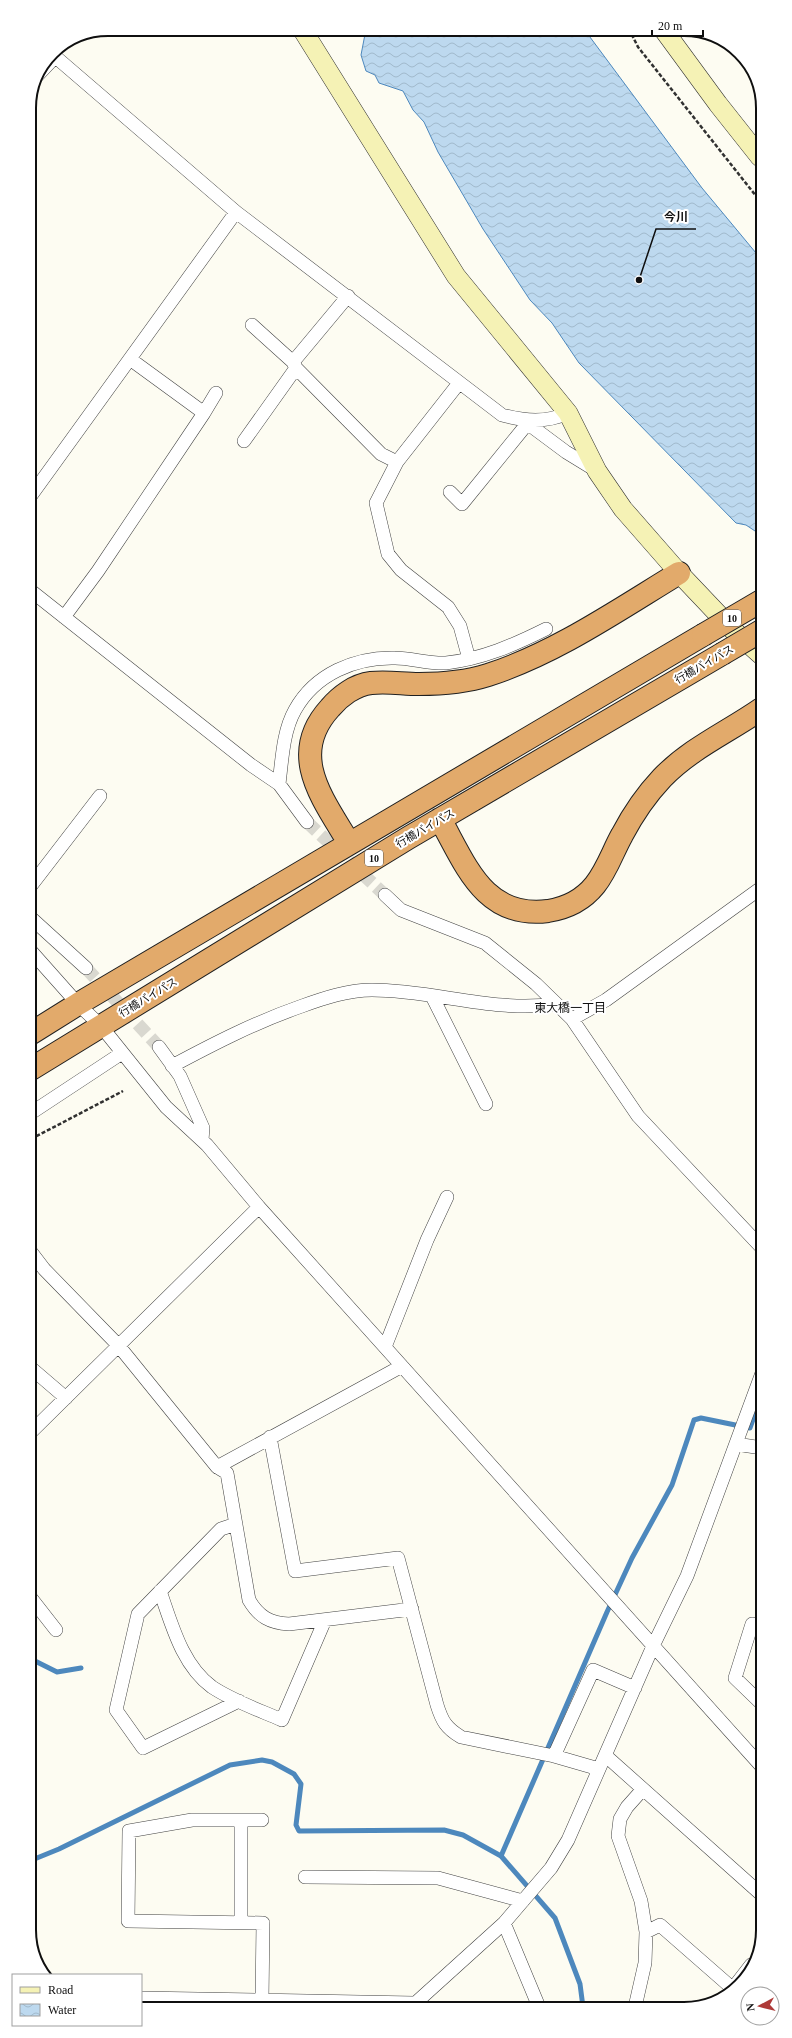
<svg xmlns="http://www.w3.org/2000/svg" width="792" height="2038" font-family="'Times New Roman','Noto Sans JP',serif">
<style>
.water{fill:url(#water-waves);stroke:#4d88bd}
.lines{fill:none;stroke-linecap:round;stroke-linejoin:round}
.stream{stroke:#4d88bd;stroke-width:5}
.street-tunnel{stroke:#d9d8d0;stroke-width:13;stroke-dasharray:13 6;stroke-linecap:butt}
.street-casing{stroke:#424242;stroke-width:14}
.secondary-casing{stroke:#313131;stroke-width:20}
.highway-casing{stroke:#202020;stroke-width:24}
.path{stroke:#313131;stroke-width:2.5;stroke-dasharray:4 2;stroke-linecap:butt}
.street{stroke:#fff;stroke-width:13}
.secondary{stroke:#f5f2b5;stroke-width:19}
.highway{stroke:#e2aa6b;stroke-width:22}
.highway-bridge-casing{stroke:#202020;stroke-width:24;stroke-linecap:butt}
.highway-bridge{stroke:#e2aa6b;stroke-width:22}
.labels{text-anchor:middle;dominant-baseline:central;stroke-width:4;stroke-linejoin:round;paint-order:stroke}
.shield{fill:#fff;stroke:#575757;stroke-width:1}
.shield-label{font-size:10px;font-weight:bold;fill:#0f0f0f}
.street-label{font-size:11px;fill:#0f0f0f;stroke:#fff}
.neighbourhood-label{font-size:12px;fill:#0f0f0f;stroke:#fff}
.rim{fill:none;stroke:#0f0f0f;stroke-width:2}
.leader{fill:none;stroke:#0f0f0f;stroke-width:1.5}
.callout-dot{fill:#0f0f0f;stroke:#fff;stroke-width:1.5}
.callout-label{font-size:12px;text-anchor:middle;font-weight:bold;fill:#0f0f0f;stroke:#fff;stroke-width:4;stroke-linejoin:round;paint-order:stroke}
</style>
<defs>
<pattern id="water-waves" width="16" height="10" patternUnits="userSpaceOnUse"><rect width="16" height="10" fill="#bdd9ef"/><path d="M0 5q4-4 8 0t8 0" fill="none" stroke="#a1b9cc"/></pattern>
</defs>
<rect width="100%" height="100%" fill="#fdfcf2"/>
<path class="water" d="M366,29H584L702,188L761,259V535L746,525L736,523L579,363L552,323L530,300L483,229L438,152L424,122L413,110L403,91L379,83L375,75L366,71L361,55Z"/>
<g class="lines">
<path class="stream" d="M31,1659L57,1672L81,1668
M501,1856L607,1612L632,1558L672,1485L694,1420L701,1418L750,1428L762,1394
M32,1860L59,1849L230,1765L262,1760L272,1762L294,1774L301,1784L296,1825L299,1831L444,1830L463,1835L501,1856L555,1918L580,1984L583,2007"/>
<path class="street-tunnel" d="M307,822L385,895
M86,968L159,1047"/>
<defs>
<path id="street" d="M51,53L236,212L502,415C525,421 546,423 568,413
M36,77L54,58
M252,325L293,362L348,296
M130,359L204,413L216,393
M296,368L381,454L397,462L459,383
M523,420L566,452L597,471
M244,441L296,368L293,362
M397,462L376,503L388,554L401,570L448,607L460,626L469,659
M450,492L462,504L527,424
M30,497L236,212
M30,590L251,765L279,784L307,822
M64,617L98,571L204,413
M279,784C282,760 283,731 295,710C315,674 355,657 395,658C412,658 429,664 446,663C482,659 514,645 546,629
M30,887L100,796
M385,895L401,910L485,943L536,984L572,1019L638,1116L762,1248
M30,917L86,968
M30,950L78,1004L101,1026L166,1107L207,1145L259,1207L763,1768
M432,996L486,1104
M572,1019L606,1000L761,888
M159,1047L180,1076L203,1128L202,1140
M172,1066C215,1043 256,1022 302,1006C324,998 348,990 372,990C434,990 494,1013 556,1004
M31,1113L122,1053
M31,1252L44,1269L118,1345L217,1467L402,1366
M385,1347L427,1240L447,1197
M31,1368L66,1398
M31,1432L259,1207
M270,1437L295,1571L398,1558L437,1705C442,1721 446,1728 461,1737L554,1756L599,1769
M736,1444L762,1448
M217,1467L227,1473L249,1600C259,1617 270,1623 289,1624L412,1609
M236,1524L221,1529L138,1614L116,1710L143,1748L239,1701
M160,1591C172,1625 182,1665 212,1687C233,1701 259,1710 282,1720L325,1620
M31,1598L56,1630
M763,1626L752,1624L735,1678L763,1705
M554,1756L593,1670L635,1688
M606,1756L763,1896
M241,1820V1923
M262,1820H192L129,1831L128,1921L263,1923L262,2000
M305,1877L438,1878L523,1901
M504,1923L539,2007
M646,1932L660,1925L732,1988
M734,1987L751,1965
M141,1998L414,2003
M635,2007L645,1963L646,1932L641,1901L618,1836L620,1819L627,1807L643,1789
M410,2008L504,1923L551,1868L568,1840L653,1646L687,1576L762,1373"/>
<path id="secondary" d="M302,29L456,276L568,413L597,471L623,509L679,573L734,631L761,655
M663,29L718,104L760,157"/>
<path id="highway" d="M440,819C466,865 484,919 548,911C567,908 583,900 595,885C607,870 613,851 622,835C633,814 646,795 662,778C691,748 728,732 761,709
M349,843C323,799 287,755 330,708C340,696 355,685 371,683C387,681 403,684 419,684C441,684 466,682 488,675C556,653 618,610 679,573
M30,1034L78,1004L703,635
M31,1069L408,838L722,654"/>
</defs>
<use href="#street" class="street-casing"/>
<use href="#secondary" class="secondary-casing"/>
<use href="#highway" class="highway-casing"/>
<path class="path" d="M629,29L638,47L760,201
M31,1139L123,1091"/>
<use href="#street" class="street"/>
<use href="#secondary" class="secondary"/>
<use href="#highway" class="highway"/>
<defs>
<path id="highway-bridge" d="M703,635L761,601
M722,654L761,631"/>
</defs>
<use href="#highway-bridge" class="highway-bridge-casing"/>
<use href="#highway-bridge" class="highway-bridge"/>
</g>
<g class="labels">
<g class="shield">
<rect x="723" y="610" width="18" height="16" rx="3"/>
<rect x="365" y="850" width="18" height="16" rx="3"/>
</g>
<g class="shield-label">
<text x="732" y="618">10</text>
<text x="374" y="858">10</text>
</g>
<g class="street-label">
<text transform="translate(704 664) rotate(-30)">行橋バイパス</text>
<text transform="translate(425 828) rotate(-30)">行橋バイパス</text>
<text transform="translate(148 997) rotate(-31)">行橋バイパス</text>
</g>
<g class="neighbourhood-label">
<text x="570" y="1008">東大橋一丁目</text>
</g>
</g>
<path d="M0 0H792V2038H0ZM108 36H684A72 72 0 0 1 756 108V1930A72 72 0 0 1 684 2002H108A72 72 0 0 1 36 1930V108A72 72 0 0 1 108 36Z" fill="#fff" fill-rule="evenodd"/>
<path class="rim" d="M108 36H684A72 72 0 0 1 756 108V1930A72 72 0 0 1 684 2002H108A72 72 0 0 1 36 1930V108A72 72 0 0 1 108 36Z"/>
<path class="leader" d="M639 280L656 229H696"/>
<circle class="callout-dot" cx="639" cy="280" r="4"/>
<g class="callout-label">
<text x="676" y="221">今川</text>
</g>
<rect x="12" y="1974" width="130" height="52" fill="#ffffff" stroke="#9f9f9f"/>
<rect x="20" y="1987" width="20" height="6" fill="#f5f2b5" stroke="#9f9f9f"/>
<text x="48" y="1994" font-size="12" fill="#0f0f0f">Road</text>
<rect x="20" y="2004" width="20" height="12" fill="url(#water-waves)" stroke="#9f9f9f"/>
<text x="48" y="2014" font-size="12" fill="#0f0f0f">Water</text>
<g transform="translate(760 2006) rotate(263)"><circle r="19" fill="#ffffff" stroke="#9f9f9f"/>
<path d="M0-3L7 15L0 10L-7 15Z" fill="#ae3a38"/>
<text y="-6" font-size="11" font-weight="bold" text-anchor="middle" fill="#0f0f0f">N</text>
</g>
<path d="M652 30v6h51v-6" fill="none" stroke="#0f0f0f" stroke-width="2"/>
<text x="658" y="30" font-size="12" fill="#0f0f0f" stroke="#ffffff" stroke-width="3" paint-order="stroke">20 m</text>
</svg>
